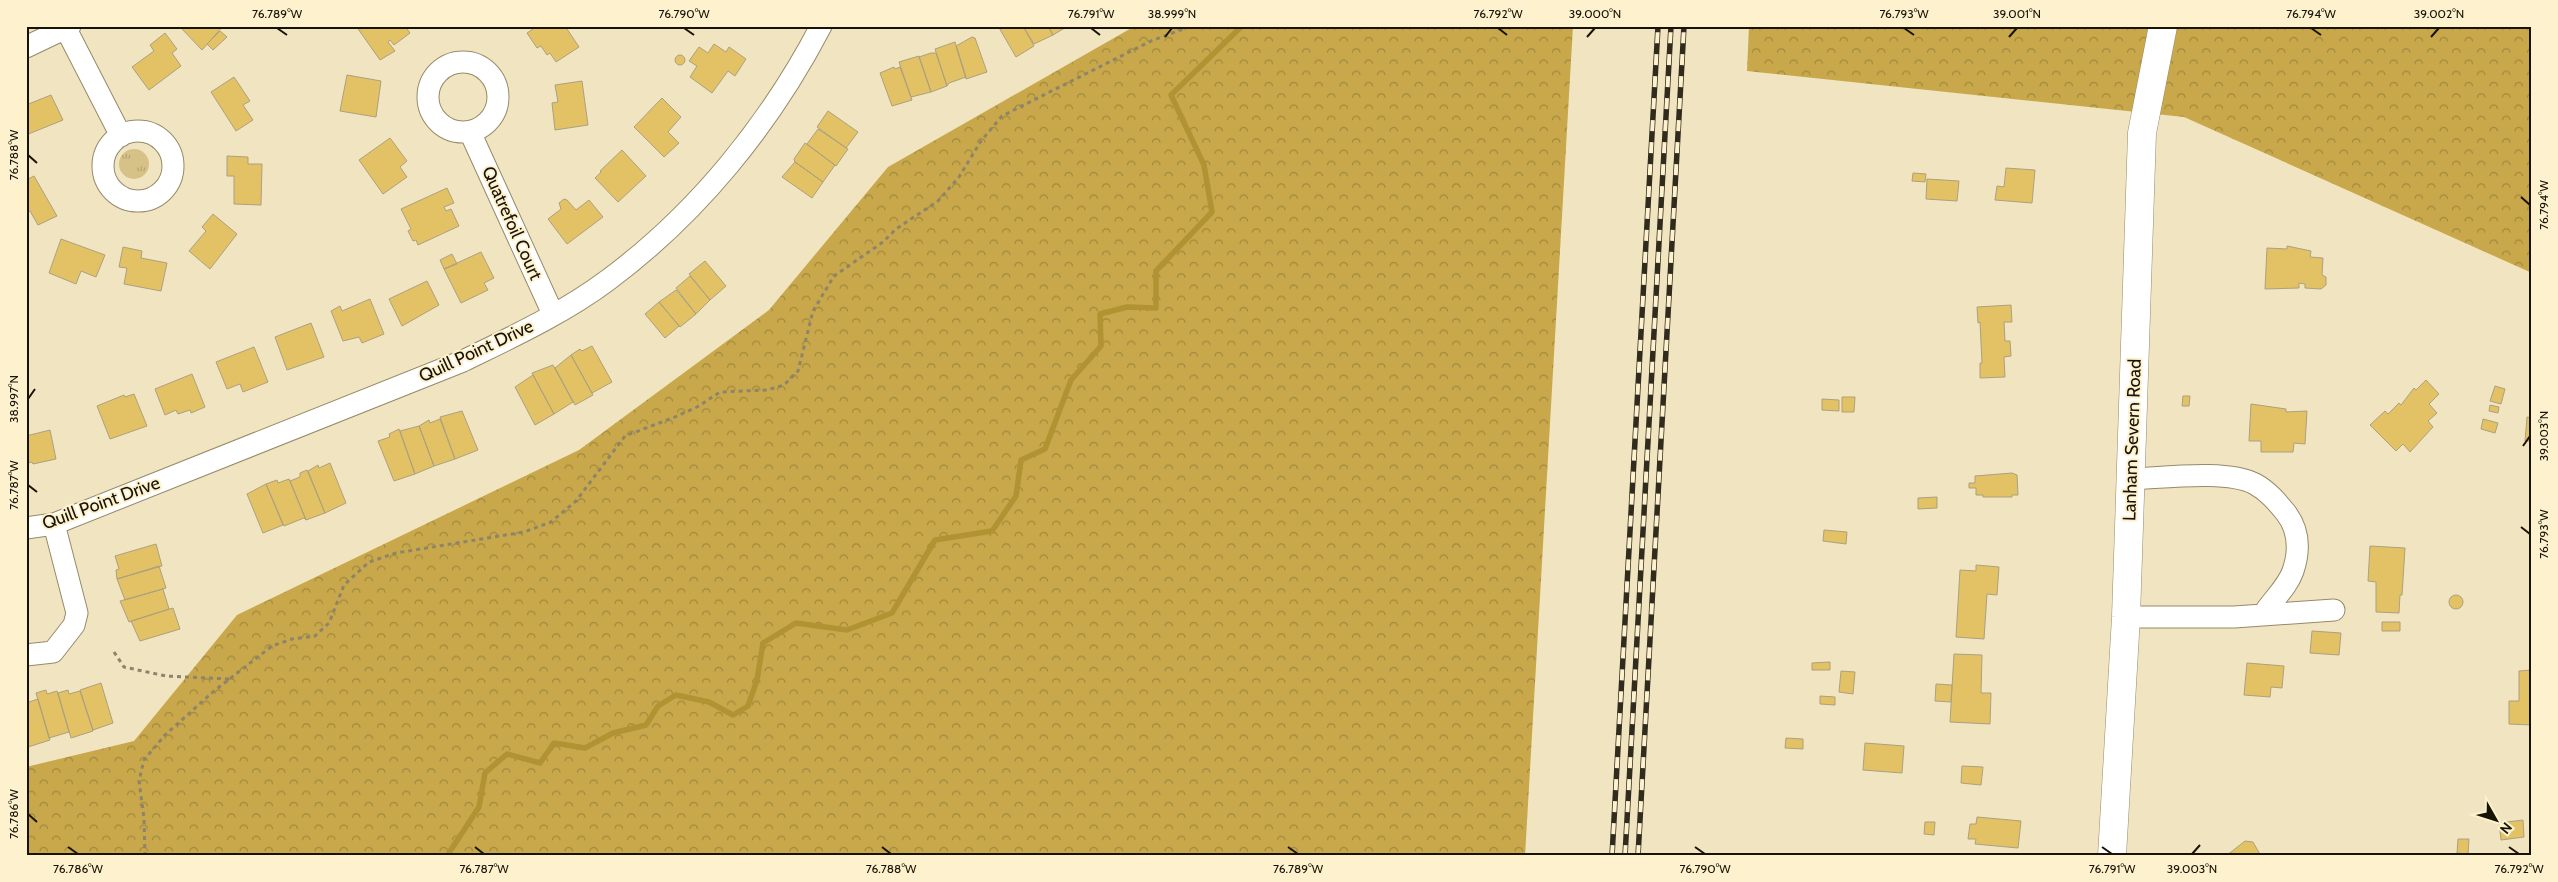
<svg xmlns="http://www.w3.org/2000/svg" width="2558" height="882" font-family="Cabin,sans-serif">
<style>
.grass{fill:url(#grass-tufts)}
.forest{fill:url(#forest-crowns)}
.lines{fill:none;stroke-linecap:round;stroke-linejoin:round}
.stream{stroke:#b29333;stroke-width:5.5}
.building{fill:#e2c265;stroke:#aca07f}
.minor-casing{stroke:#968a69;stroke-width:23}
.secondary-casing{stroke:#968a69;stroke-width:29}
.path{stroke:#8d846b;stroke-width:3;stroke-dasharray:4 4;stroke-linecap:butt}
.minor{stroke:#fff;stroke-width:21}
.secondary{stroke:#fff;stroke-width:28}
.rail-casing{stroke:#302b1c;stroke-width:5.5}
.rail{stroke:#fef1ce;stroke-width:4;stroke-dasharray:11;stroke-linecap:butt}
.ticks{fill:none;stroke:#181307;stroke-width:2}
.labels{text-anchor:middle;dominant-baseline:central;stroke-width:4;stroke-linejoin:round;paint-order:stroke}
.street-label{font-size:18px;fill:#181307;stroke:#fef1ce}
.neatline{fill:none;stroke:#181307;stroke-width:2}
.ticks-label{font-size:12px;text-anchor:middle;fill:#181307}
</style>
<defs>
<pattern id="grass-tufts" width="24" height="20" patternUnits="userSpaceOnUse" patternTransform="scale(1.25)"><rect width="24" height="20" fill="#d6c187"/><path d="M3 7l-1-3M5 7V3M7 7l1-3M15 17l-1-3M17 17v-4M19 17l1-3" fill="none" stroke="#b7a573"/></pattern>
<pattern id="forest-crowns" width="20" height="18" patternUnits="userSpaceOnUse" patternTransform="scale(1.25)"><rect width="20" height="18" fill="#c8a84b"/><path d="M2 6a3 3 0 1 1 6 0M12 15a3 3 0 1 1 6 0" fill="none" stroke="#a1883c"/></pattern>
</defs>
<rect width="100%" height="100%" fill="#f1e4c1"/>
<path class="grass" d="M119 164a15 15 0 1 1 30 0a15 15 0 1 1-30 0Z"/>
<path class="forest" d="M1135,26H1573L1525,856H26V767L134,741L237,615L579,450L769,310L888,167Z
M1749,26H2532V273L2184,117L1747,71Z"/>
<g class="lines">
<path class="stream" d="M447,856L479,807L485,773L507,754L540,763L554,743L585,748L613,733L646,725L658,706L676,695L709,702L733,715L748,706L757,680L763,643L796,623L847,630L892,613L935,540L992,531L1016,496L1021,460L1045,449L1071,380L1101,346L1100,314L1127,307L1156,308V271L1212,212L1204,165L1171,95L1242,26"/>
</g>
<path class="building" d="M185,26H223L202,50L182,29Z
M356,26H405L410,33L394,45L390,40L388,42L395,51L380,60Z
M537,26H565L579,47L556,62L550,53L547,55L541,46L537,48L527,33Z
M998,26H1023L1034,46L1016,57Z
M1023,26H1048L1053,35L1034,44Z
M1048,26H1068L1053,35Z
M220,31L227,37L213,50L207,44Z
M165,33L177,49L172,53L181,66L149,90L132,67L154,51L150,45Z
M972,37L975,38L987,72L966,79L956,46Z
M955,42L966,77L949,83L947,86L935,49Z
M714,44L726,52L729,47L746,59L735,76L728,71L712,93L690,77L697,66L689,61L699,47L708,53Z
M931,53H936L947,86L931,92L919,57Z
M675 60a5 5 0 1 1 10 0a5 5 0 1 1-10 0Z
M919,56L931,92L911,97L899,62Z
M894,67L895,69L900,67L912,100L892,106L880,73Z
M347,75L381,81L376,117L340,111Z
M234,77L250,101L243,105L253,120L236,131L211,92Z
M582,81L588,125L555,130L552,103L558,102L555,85Z
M51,95L63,120L26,135V105Z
M662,98L681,117L668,132L679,143L664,157L634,127Z
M828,111L858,132L846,148L817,127Z
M818,129L848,149L836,166L807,144Z
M390,138L407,161L400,167L407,177L383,194L359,160Z
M805,143L835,165L823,182L795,162L794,159Z
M622,150L646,176L618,202L595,178L601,172L600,171Z
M227,156L248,157V164H262L261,205L234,204V176H227Z
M795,162L823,182L812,198L782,177Z
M2006,168L2035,170L2032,203L1995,200L1997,186L2004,187Z
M1913,173L1926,174L1925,182L1912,181Z
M34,176L57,216L38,225L30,211L26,213V180Z
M1927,179L1959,181L1957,201L1926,199Z
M447,188L454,203L444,207L446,211L451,209L459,226L418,245L416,240L413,241L408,231L411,229L401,209Z
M564,199L567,200L576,210L589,200L603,217L567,244L548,219L561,209L559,203Z
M213,214L237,234L210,269L189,251L206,231L202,227Z
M61,239L105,255L96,277L81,271L76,284L49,273Z
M2287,246L2311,251L2310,257L2323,258L2322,275L2326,277V285L2321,289L2305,288V284L2299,283V288L2265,289L2267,248L2287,249Z
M123,247L142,251L141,258L167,263L161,291L124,284L127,268L119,267Z
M481,252L494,278L484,283L488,290L461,303L444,269Z
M452,254L457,264L444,269L440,260Z
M705,261L726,286L710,300L689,274Z
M690,276L710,300L696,314L676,288Z
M427,281L439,305L402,326L389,299Z
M676,290L696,314L680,327L659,302Z
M370,299L384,334L362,343L359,337L343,341L331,311L340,306L342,311Z
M659,302L679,326L665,338L645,314Z
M2011,305L2012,322H2004L2005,341H2010L2011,356L2004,357L2005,377L1980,378V363H1982L1980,322L1978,323L1977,307Z
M311,323L324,357L287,370L275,337Z
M592,346L612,382L592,393L571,355L580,349L582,351Z
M254,347L268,382L243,392L240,384L227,389L216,362Z
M571,355L593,395L575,405L555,368Z
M553,365L573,402L554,414L532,373Z
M192,374L205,407L191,413L190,410L178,414L176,410L165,415L155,389Z
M533,375L554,414L535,425L515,387Z
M2426,380L2439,394L2429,404L2437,413L2428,421L2433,427L2410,452L2403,444L2396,451L2370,425L2385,411L2388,414L2399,403L2401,405L2414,388L2416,390Z
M2495,386L2505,389L2501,404L2490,401Z
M134,394L147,426L110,439L97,406L124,395L125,397Z
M2183,396H2190L2189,406H2182Z
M1842,397H1855L1854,412H1842Z
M1822,399L1839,400V411L1822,410Z
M2251,404L2286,409V412L2307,411L2305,444L2294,443L2293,452H2261V441H2249Z
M2490,405L2499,407L2498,413L2489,411Z
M462,411L478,450L455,459L440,417Z
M2527,417L2532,418V441H2525Z
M440,419L455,459L434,466L419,426L429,420L430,423Z
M2483,419L2498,423L2495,433L2481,429Z
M419,426L434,466L415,474L400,431Z
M399,429L415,474L394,481L378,441L390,437L389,434Z
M50,430L56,459L33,464L32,462L28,463L26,466V436Z
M330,463L346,503L325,513L308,471L318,465L319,468Z
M307,470L325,513L306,520L290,481L300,477V473Z
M2012,473L2017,475L2018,495H2012V497H1983V495H1976V488H1969V483H1975V476Z
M289,479L306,520L304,518L284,526L266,484L277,480L278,483Z
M266,484L283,525L263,533L247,494Z
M1937,497V508L1918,509V498Z
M1824,530L1847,532L1846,544L1823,541Z
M156,544L162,566L117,579L116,570L119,569L115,556Z
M2370,546L2405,548L2402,595H2400L2399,613L2376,612V582L2368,581Z
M1976,565L1999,567L1997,595L1987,594L1984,639L1956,637L1960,570L1976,571Z
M159,566L166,588L125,600L117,579Z
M163,589L169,609L129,622L120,601Z
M2449 602a7 7 0 1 1 14 0a7 7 0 1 1-14 0Z
M173,608L180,629L140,641L131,621Z
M2382,622H2400V631H2382Z
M2312,631L2341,633L2339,655L2310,653Z
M1954,654L1982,655L1981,693H1991L1990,724L1950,722Z
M1830,662V670H1812V663Z
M2247,663L2284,666L2282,688L2271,687L2270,697L2244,695Z
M2530,670H2532V725L2509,724V701H2519V671Z
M1841,671L1855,672L1853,694L1839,692Z
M101,683L113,723L93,730L80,690Z
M1936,684L1952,685L1951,702L1935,701Z
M46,690L47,694L57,691L69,732L49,738L36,693Z
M68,690L69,694L80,691L93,731L71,738L58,693Z
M1820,696L1835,697V705L1820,704Z
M38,699L50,740L28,747L26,703Z
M1786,738L1803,739V749L1785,748Z
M1865,743L1904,746L1902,773L1863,770Z
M1962,766L1983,767L1981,785L1961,783Z
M1977,817L2021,821L2018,848L1975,844L1976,839H1968L1970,824H1976Z
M2523,820L2524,837L2501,840L2499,823Z
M1925,822H1935L1934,835L1924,834Z
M2458,839H2469L2468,854L2457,853Z
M2245,841L2253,842L2261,856H2226Z"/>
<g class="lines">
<defs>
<path id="minor" d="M66,29L121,136
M26,47L70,26
M428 97a35 35 0 1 1 70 0a35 35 0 1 1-70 0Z
M103 166a35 35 0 1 1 70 0a35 35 0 1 1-70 0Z
M470,132L553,314
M2130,479C2162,478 2227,469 2255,484C2268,491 2277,502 2286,513C2299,530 2300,550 2293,571C2287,588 2272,600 2263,615
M26,528L54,524L463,361C512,337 564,313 608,280C697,214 770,124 821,26
M2126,617H2234L2334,610
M26,655L53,652L74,625L77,613L54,524"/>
<path id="secondary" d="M2112,856L2126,617L2142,133L2163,26"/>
</defs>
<use href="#minor" class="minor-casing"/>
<use href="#secondary" class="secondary-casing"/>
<path class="path" d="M114,652L124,667L166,676L230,679
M145,856L144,818L139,781L144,760L165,735L214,691L272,646L292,639L315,636L329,623L344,585L369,562L396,553L524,532L551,522L576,501L625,436L675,417L697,407L720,392L767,390L784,385L798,371L813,311L834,276L883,242L896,229L938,201L959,177L981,141L1002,116L1151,41L1191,26"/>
<use href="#minor" class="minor"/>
<use href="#secondary" class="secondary"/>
<defs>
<path id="rail" d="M1612,856L1658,26
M1625,856L1671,26
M1638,856L1684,26"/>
</defs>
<use href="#rail" class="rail-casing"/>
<use href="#rail" class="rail"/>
</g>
<path class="ticks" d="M277,28L287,35M684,28L694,35M1091,28L1100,35M1498,28L1507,35M1904,28L1914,35M2311,28L2321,35M1165,37L1172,28M1587,37L1595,28M2009,37L2017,28M2431,37L2439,28M28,155L37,163M2521,197L2530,205M28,399L35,389M2523,446L2530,436M28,485L37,492M2521,527L2530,534M28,814L37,822M68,847L78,854M475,847L484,854M882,847L891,854M1288,847L1298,854M1695,847L1705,854M2102,847L2112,854M2509,847L2519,854M2192,854L2200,845"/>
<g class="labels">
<g class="street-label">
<text transform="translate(512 223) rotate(66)">Quatrefoil Court</text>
<text transform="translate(476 351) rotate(-25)">Quill Point Drive</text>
<text transform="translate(2132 440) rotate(-88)">Lanham Severn Road</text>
<text transform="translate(101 503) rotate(-20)">Quill Point Drive</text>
</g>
</g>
<rect width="2558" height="882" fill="none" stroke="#fef1ce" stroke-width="55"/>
<g transform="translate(2496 820) rotate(129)" stroke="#fef1ce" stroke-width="4" paint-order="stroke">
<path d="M0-4L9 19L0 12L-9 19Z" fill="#181307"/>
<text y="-8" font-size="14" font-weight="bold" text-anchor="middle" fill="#181307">N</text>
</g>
<rect x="28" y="28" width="2502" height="826" class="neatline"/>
<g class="ticks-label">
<text x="277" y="18">76.789°W</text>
<text x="684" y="18">76.790°W</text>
<text x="1091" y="18">76.791°W</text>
<text x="1172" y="18">38.999°N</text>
<text x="1498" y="18">76.792°W</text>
<text x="1595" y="18">39.000°N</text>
<text x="1904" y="18">76.793°W</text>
<text x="2017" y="18">39.001°N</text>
<text x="2311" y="18">76.794°W</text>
<text x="2439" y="18">39.002°N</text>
<text transform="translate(14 155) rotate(-90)" y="4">76.788°W</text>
<text transform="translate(2544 205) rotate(-90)" y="4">76.794°W</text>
<text transform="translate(14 399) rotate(-90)" y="4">38.997°N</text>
<text transform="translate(2544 436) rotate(-90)" y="4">39.003°N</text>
<text transform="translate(14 485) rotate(-90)" y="4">76.787°W</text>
<text transform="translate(2544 534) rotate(-90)" y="4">76.793°W</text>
<text transform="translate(14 814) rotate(-90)" y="4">76.786°W</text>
<text x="78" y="873">76.786°W</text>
<text x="484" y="873">76.787°W</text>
<text x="891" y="873">76.788°W</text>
<text x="1298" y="873">76.789°W</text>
<text x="1705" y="873">76.790°W</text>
<text x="2112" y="873">76.791°W</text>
<text x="2192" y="873">39.003°N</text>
<text x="2519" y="873">76.792°W</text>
</g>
</svg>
